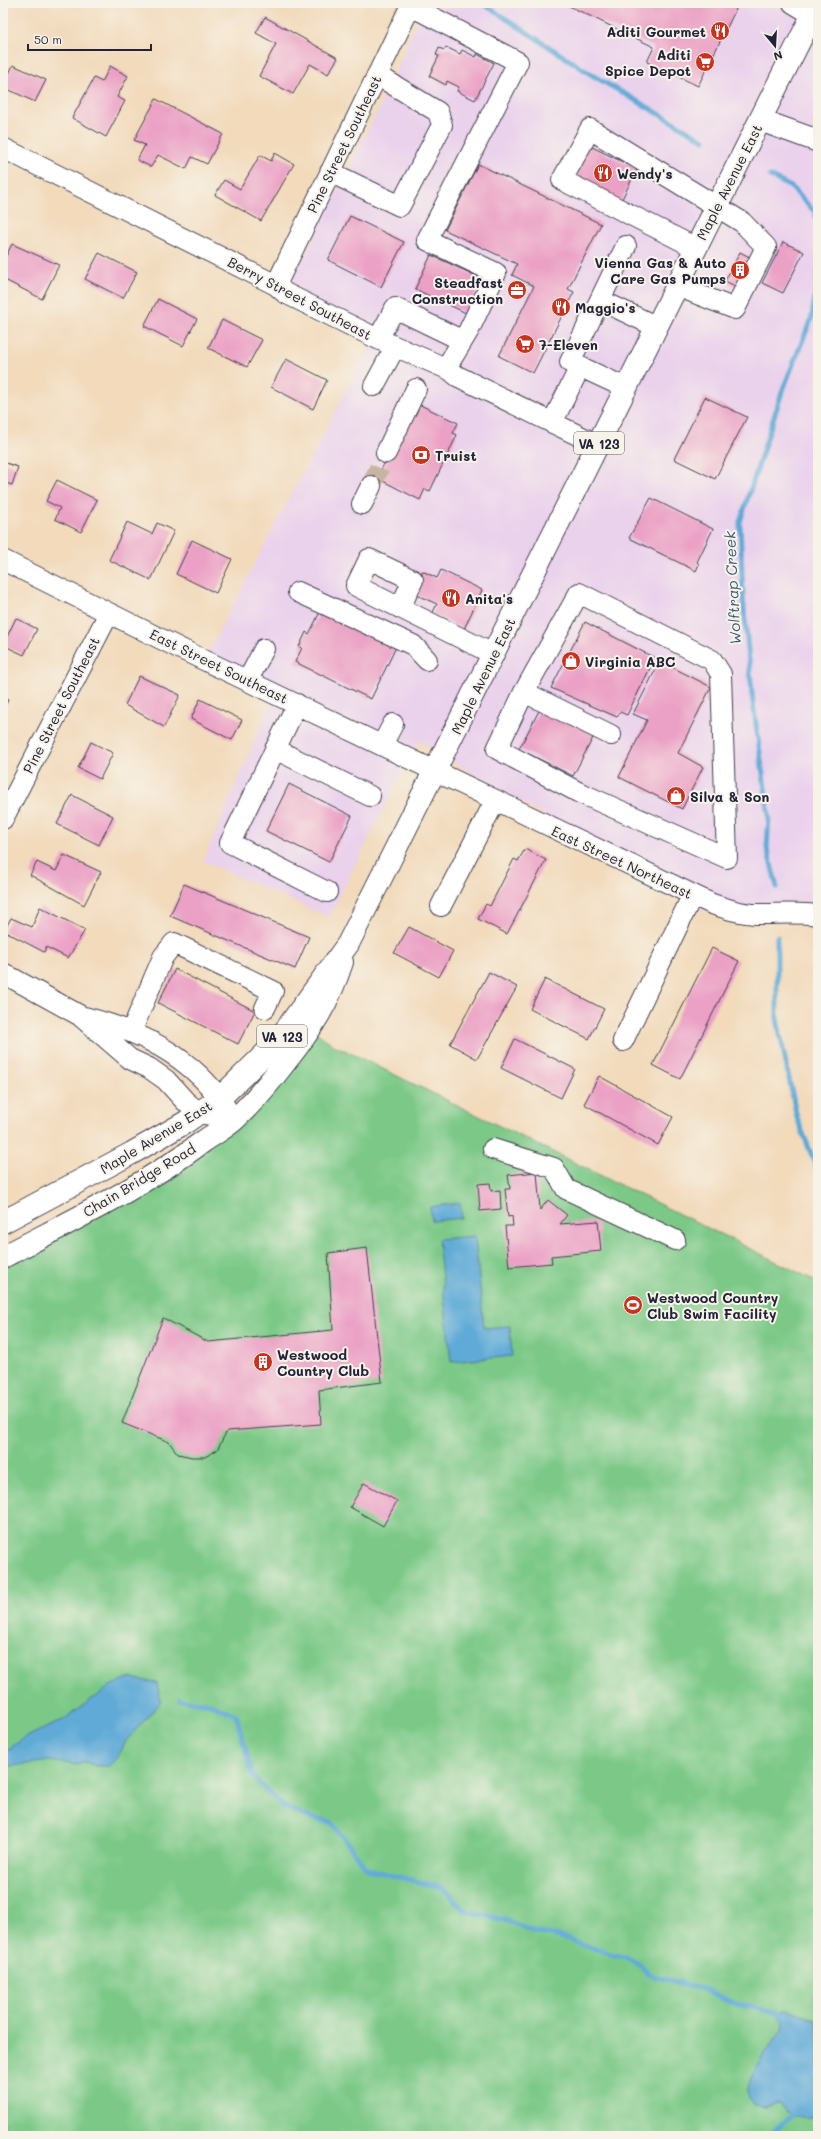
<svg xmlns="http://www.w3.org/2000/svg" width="821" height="2139" font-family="Mali,sans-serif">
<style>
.built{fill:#ead1ec}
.green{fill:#7cc987;stroke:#4f7661}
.water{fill:#5eaad7;stroke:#406689}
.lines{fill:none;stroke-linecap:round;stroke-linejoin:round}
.stream{stroke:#5eaad7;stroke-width:5}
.building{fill:#eba0c5}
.minor-tunnel{stroke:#c8b5a1;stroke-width:20;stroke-dasharray:20 10;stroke-linecap:butt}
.minor-casing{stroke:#413e4e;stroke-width:22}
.major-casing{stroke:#413e4e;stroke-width:24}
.minor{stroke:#fff;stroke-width:20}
.major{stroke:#fff;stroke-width:22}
.labels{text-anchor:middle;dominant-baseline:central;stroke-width:4;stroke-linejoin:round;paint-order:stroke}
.shield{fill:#f7f3e8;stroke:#62616f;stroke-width:1}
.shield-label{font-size:13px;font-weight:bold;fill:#22223b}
.poi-label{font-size:14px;font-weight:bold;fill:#22223b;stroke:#f7f3e8;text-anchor:start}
.street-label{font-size:14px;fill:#22223b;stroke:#f7f3e8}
.water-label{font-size:15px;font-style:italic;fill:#3a5879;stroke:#f7f3e8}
</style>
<rect width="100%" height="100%" fill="#f7f3e8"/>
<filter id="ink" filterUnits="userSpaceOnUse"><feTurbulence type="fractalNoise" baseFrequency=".025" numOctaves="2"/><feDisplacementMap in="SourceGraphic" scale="8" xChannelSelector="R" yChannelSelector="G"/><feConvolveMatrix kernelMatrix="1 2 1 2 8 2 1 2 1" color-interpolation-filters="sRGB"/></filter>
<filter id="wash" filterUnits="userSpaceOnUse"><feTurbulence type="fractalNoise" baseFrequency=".012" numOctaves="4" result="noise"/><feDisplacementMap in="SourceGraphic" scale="16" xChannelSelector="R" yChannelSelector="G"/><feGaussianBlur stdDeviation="0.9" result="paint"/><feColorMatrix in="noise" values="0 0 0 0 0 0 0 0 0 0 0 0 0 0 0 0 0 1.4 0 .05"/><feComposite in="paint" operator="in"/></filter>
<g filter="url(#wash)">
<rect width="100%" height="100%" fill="#f2dabb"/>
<path class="built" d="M424,3H818V891L805,915L705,910L418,741L329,917L203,861L275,693L204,660L374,338L285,293L389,88Z"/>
<path class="green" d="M311,1029L334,1045L818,1282V2136H3V1258L234,1120Z"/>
<path class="water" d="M460,1203L462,1218L432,1221L430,1207Z
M475,1236L484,1328L510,1326L512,1356L451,1362L438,1239Z
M131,1678L157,1683L161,1702L126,1741L119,1755L109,1766H96L85,1762L76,1765L50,1761L3,1767V1753L24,1738L63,1720L110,1686Z
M787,2010L818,2020V2116C799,2120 792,2115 778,2103L765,2107L753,2105C752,2102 748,2097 748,2094C746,2077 771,2042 783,2031L784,2021L779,2013Z"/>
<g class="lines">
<path class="stream" d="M482,3L592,75L704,140
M770,176L791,187L815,212L818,228
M777,887L767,848L769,816L753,703L743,597L740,522L782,392L812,317L818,273
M777,937V1019L797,1118L818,1171
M180,1700L211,1704L236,1715L253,1777L284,1807L311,1818L332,1823L367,1869L443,1888L464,1910L511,1922L534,1932L569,1939L614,1955L626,1957L643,1967L650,1975L707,1990L736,2004L779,2013L782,2018
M769,2136L796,2111"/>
</g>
<g id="blocks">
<path class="building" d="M563,3H739L698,86L647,62L654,47Z
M265,17L338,58L328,74L310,64L293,94L259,76L276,44L256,33Z
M446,47L460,54L462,50L476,57L477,54L494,63L475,100L457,91L459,87L447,81L446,85L429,76L439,56L436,55L439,48L444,50Z
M13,65L46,80L35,102L3,87Z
M110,66L128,76L117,97L125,101L106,137L72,118L94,78L102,82Z
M156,99L223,134L207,164L192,157L186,169L158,155L151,167L137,160L145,145L134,140Z
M586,144L637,169L620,203L569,178Z
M275,153L294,164L261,221L215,195L224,180L240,189L260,155L271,161Z
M478,164L601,224L568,289L574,292L533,373L499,356L534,286L512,275L517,264L445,230Z
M350,216L404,242L381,287L328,260Z
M783,242L804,252L783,293L762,283Z
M12,244L59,265L42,299L3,279V262Z
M740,252L755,260L739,288L725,281Z
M99,253L137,272L123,298L85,279Z
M431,255L483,279L466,313L415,289Z
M158,299L197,319L183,346L144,326Z
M222,320L262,340L247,367L208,348Z
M286,359L327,380L313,409L271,387Z
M705,397L747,417L715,479L674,459Z
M414,402L458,423L453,433L457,435L430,491L425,489L420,500L377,478Z
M3,462L18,467L12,485L3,482Z
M57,480L97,500L81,532L55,519L60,508L46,501Z
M651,498L713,529L697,562L699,564L696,571L629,538Z
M127,522L152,534L157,523L174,531L151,580L109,560Z
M192,540L232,559L216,593L176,574Z
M441,570L482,590L464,629L432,614L437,604L412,593L422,571L437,578Z
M321,610L396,647L371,699L295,662L302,648L299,647L306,632L309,634Z
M16,618L37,629L24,655L3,645Z
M585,622L655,658L627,715L620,712L617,717L551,688Z
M660,661L711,687L678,753L703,767L682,809L619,777L647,720L633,714Z
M139,676L180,695L164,727L125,705Z
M3,698L8,700L3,710Z
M200,699L242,720L232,740L191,719Z
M542,705L596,732L573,776L519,749Z
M91,742L113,753L100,779L78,768Z
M289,784L352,816L329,862L266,831Z
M72,795L113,816L99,845L57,824Z
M525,849L546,860L507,934L478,919L486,904L490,906L514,859L518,861Z
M64,855L101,872L84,905L30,875L37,862L56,871Z
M184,884L309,937L295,969L170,916Z
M40,907L85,930L68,958L46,947L44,952L4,931L11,918L32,927Z
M409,927L453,951L439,977L394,953Z
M712,948L739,961L680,1079L653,1065Z
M175,969L255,1011L238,1044L158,1003Z
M489,972L517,987L477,1059L450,1044Z
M545,979L604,1009L589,1039L530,1009Z
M515,1039L575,1069L561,1098L501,1068Z
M599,1076L673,1117L658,1145L584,1104Z
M537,1172L540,1210L548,1200L567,1215L560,1224L598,1221L601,1251L551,1256L552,1263L509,1267L505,1226H513L512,1216L508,1217L505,1189H510L508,1175Z
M490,1183L491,1191L500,1190L501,1209L480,1211L478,1184Z
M367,1248L382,1382L319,1390L321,1424L227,1431L217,1450L205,1457H192L178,1454L169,1442L122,1423L163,1318L208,1342L333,1330L328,1253Z
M364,1483L397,1501L383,1526L350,1507Z"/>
</g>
</g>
<g filter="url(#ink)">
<use href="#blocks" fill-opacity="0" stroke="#413e4e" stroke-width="1"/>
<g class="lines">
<path class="minor-tunnel" d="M371,486L386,453"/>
<defs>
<path id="minor" d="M793,3L813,15
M411,6L518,62L427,240L496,273L469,330L446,368
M3,148L276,285L285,293L378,339L450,370L457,376L598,445
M330,172L400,206L442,125L438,112L377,75
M276,285L412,3
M677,286L735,309L766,247L742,222L590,129L562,180L696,248
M600,300L657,327
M378,339L395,308L461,340
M374,386L395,347
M626,388L570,362L626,246
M552,423L580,367
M386,453L416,389
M362,504L371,486
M3,560L181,649L712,904C727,909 742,914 758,914C778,914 798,912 818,915
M298,592L413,645L427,660
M579,593L712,660L721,674L727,858L578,792L497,749L524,692Z
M400,608L413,580L369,559L356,586L493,654
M248,680L264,649
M524,692L611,735
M297,704L230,843L327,892
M382,745L393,724
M275,749L370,796
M3,819L109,613
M441,906L495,801
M3,973L79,1015L130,1059L149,1068L166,1080L185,1101L200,1113L234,1120
M84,1017C141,1031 196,1059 228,1111
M131,1032L163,957L174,943L273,991L265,1008
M623,1041L692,896
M493,1149L554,1168L566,1189L675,1240"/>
<path id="major" d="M760,120L818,141
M3,1222L132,1153L186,1122L220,1098L277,1042L348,944L818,4
M3,1257C71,1221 142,1187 204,1141C214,1134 225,1128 234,1120C253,1103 270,1082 286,1061C312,1029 329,1002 342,962"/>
</defs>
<use href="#minor" class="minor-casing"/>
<use href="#major" class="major-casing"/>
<use href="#minor" class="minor"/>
<use href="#major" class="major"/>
</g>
</g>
<defs>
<symbol id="restaurant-disc" viewBox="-11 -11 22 22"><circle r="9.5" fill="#c8321e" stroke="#f7f3e8"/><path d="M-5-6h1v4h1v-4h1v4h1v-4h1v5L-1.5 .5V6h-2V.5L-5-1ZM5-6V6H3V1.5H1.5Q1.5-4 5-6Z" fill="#fff"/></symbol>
<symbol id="supermarket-disc" viewBox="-11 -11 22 22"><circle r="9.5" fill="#c8321e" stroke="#f7f3e8"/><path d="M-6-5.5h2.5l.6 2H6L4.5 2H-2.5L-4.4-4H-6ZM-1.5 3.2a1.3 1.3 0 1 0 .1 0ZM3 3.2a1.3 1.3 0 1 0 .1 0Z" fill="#fff"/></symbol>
<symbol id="building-disc" viewBox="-11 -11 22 22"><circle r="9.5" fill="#c8321e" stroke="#f7f3e8"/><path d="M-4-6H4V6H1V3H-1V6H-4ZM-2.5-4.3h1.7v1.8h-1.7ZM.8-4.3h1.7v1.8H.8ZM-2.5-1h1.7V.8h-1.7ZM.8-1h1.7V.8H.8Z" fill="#fff"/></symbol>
<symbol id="office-disc" viewBox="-11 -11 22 22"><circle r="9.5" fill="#c8321e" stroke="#f7f3e8"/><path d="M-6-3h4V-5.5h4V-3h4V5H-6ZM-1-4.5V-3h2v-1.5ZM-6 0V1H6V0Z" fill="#fff"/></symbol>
<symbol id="bank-disc" viewBox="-11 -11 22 22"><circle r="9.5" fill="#c8321e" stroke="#f7f3e8"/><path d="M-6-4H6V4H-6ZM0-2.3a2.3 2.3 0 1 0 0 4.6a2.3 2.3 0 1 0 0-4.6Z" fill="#fff"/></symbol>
<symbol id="shop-disc" viewBox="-11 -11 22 22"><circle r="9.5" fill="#c8321e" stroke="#f7f3e8"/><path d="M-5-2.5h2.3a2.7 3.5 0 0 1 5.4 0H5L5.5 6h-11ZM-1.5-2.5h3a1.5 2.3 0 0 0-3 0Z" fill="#fff"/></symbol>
<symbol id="stadium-disc" viewBox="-11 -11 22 22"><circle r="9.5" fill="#c8321e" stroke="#f7f3e8"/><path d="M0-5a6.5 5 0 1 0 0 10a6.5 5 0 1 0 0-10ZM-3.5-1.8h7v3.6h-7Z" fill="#fff"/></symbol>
</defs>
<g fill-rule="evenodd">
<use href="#restaurant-disc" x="709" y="20" width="22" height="22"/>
<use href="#supermarket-disc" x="694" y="51" width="22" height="22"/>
<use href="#restaurant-disc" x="592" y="162" width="22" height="22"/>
<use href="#building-disc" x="729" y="259" width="22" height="22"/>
<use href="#office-disc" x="506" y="279" width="22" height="22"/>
<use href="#restaurant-disc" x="550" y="296" width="22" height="22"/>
<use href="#supermarket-disc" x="514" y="333" width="22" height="22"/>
<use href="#bank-disc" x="410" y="444" width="22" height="22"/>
<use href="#restaurant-disc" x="440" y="587" width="22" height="22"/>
<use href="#shop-disc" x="560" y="650" width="22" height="22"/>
<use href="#shop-disc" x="665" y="785" width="22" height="22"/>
<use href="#stadium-disc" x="622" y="1294" width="22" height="22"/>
<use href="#building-disc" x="252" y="1351" width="22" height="22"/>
</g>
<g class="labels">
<g class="shield">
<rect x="574" y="432" width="50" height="22" rx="3"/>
<rect x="257" y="1025" width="50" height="22" rx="3"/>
</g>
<g class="shield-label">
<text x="599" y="443">VA 123</text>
<text x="282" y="1036">VA 123</text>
</g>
<g class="poi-label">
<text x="706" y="31" text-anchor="end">Aditi Gourmet</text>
<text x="691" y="54" text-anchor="end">Aditi<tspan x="691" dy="16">Spice Depot</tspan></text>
<text x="617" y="173">Wendy's</text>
<text x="726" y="262" text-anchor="end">Vienna Gas &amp; Auto<tspan x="726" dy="16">Care Gas Pumps</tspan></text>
<text x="503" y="282" text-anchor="end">Steadfast<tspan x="503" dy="16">Construction</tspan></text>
<text x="575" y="307">Maggio's</text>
<text x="539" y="344">7-Eleven</text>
<text x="435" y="455">Truist</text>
<text x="465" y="598">Anita's</text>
<text x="585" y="661">Virginia ABC</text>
<text x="690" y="796">Silva &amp; Son</text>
<text x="647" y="1297">Westwood Country<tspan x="647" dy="16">Club Swim Facility</tspan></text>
<text x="277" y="1354">Westwood<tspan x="277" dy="16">Country Club</tspan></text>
</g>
<g class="street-label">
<text transform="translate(344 144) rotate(-64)">Pine Street Southeast</text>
<text transform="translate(729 182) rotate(-63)">Maple Avenue East</text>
<text transform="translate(300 298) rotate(28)">Berry Street Southeast</text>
<text transform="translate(219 666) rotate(26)">East Street Southeast</text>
<text transform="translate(483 676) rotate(-64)">Maple Avenue East</text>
<text transform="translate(61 705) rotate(-63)">Pine Street Southeast</text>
<text transform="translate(622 862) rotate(25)">East Street Northeast</text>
<text transform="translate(156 1137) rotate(-31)">Maple Avenue East</text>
<text transform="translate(139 1180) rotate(-31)">Chain Bridge Road</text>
</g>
<g class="water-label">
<text transform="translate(732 588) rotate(-93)">Wolftrap Creek</text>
</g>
</g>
<rect width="821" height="2139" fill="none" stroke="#f7f3e8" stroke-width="16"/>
<g transform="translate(775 46) rotate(162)" stroke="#f7f3e8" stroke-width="3" paint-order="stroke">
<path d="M0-3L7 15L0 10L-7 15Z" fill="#22223b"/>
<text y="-6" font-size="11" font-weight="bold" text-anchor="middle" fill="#22223b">N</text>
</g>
<path d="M28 44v6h123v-6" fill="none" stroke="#22223b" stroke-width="2"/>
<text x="34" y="44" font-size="12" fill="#22223b" stroke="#f7f3e8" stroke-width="3" paint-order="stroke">50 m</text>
</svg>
